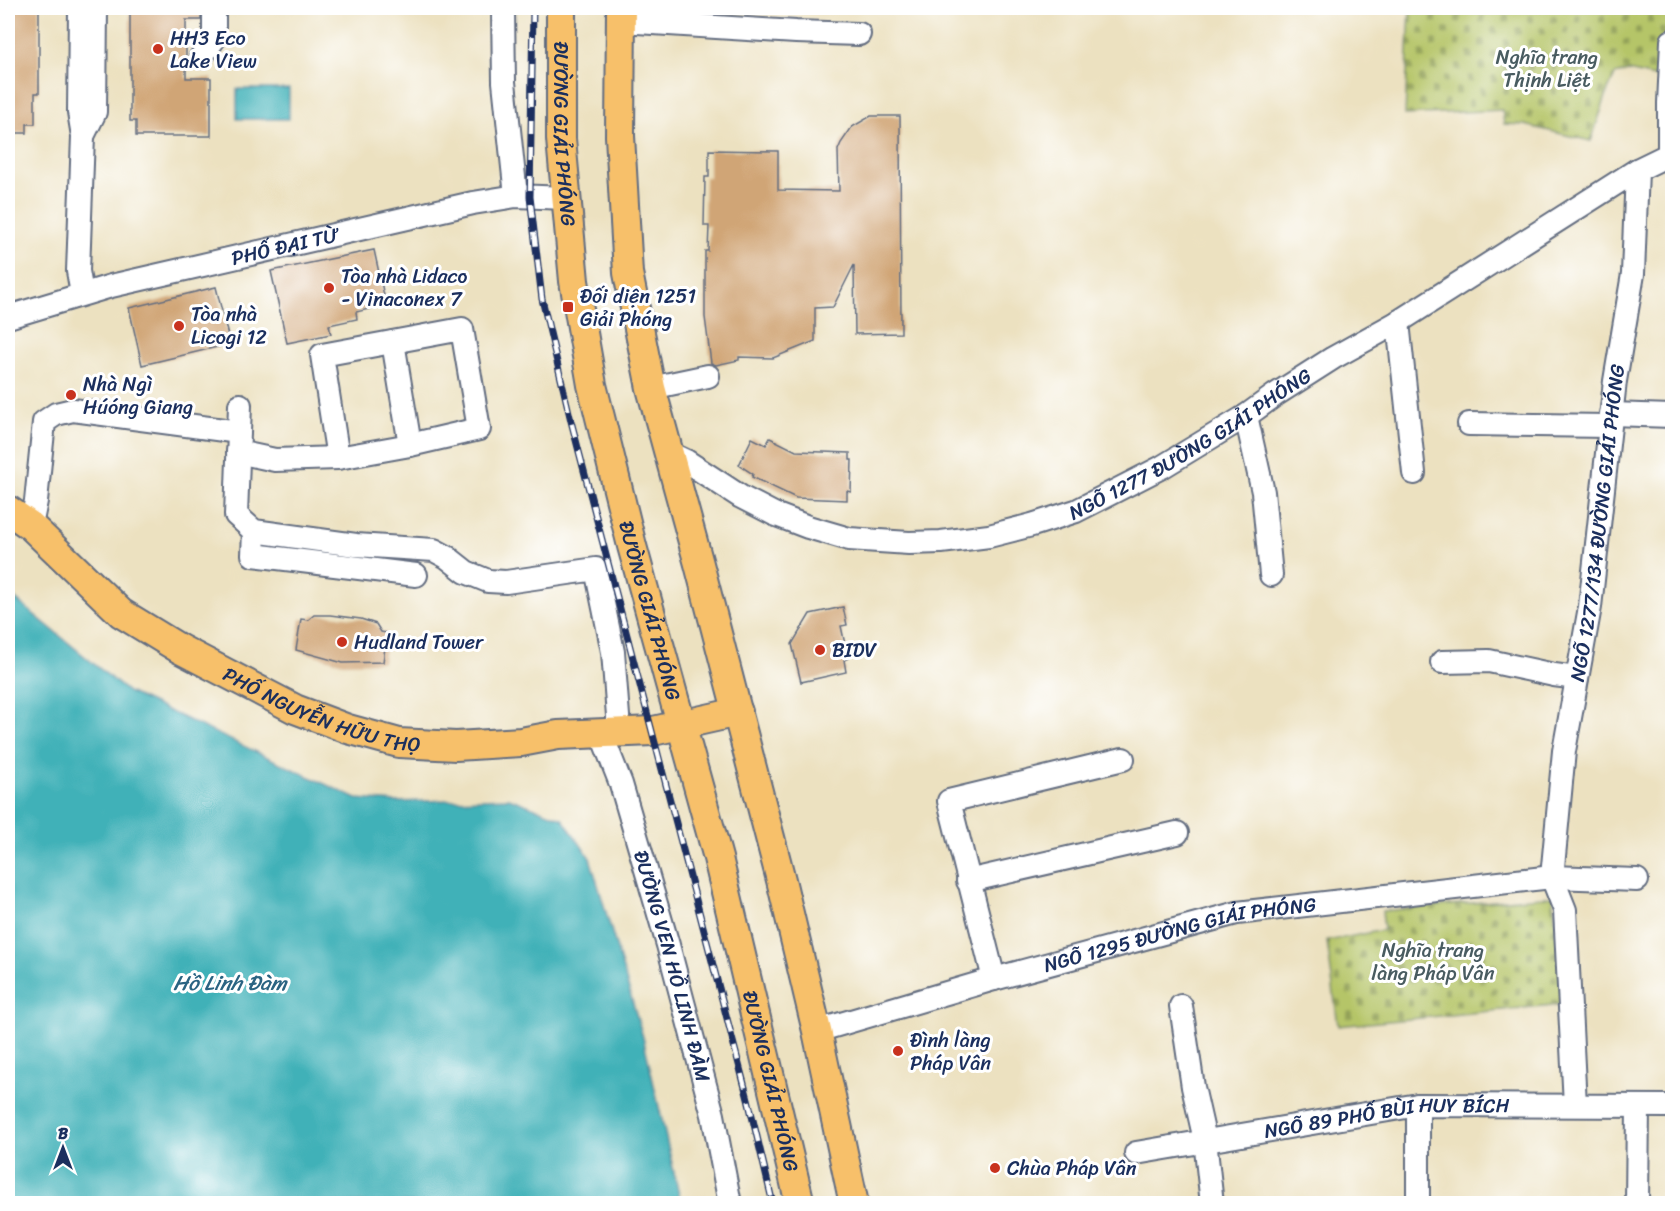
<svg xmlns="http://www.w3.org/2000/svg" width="1680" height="1211" font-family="Sriracha,sans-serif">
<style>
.cemetery{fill:url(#cemetery-stones);stroke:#687a63;stroke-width:1.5}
.water{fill:#40b1b8;stroke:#2e708b;stroke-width:1.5}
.building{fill:#d0a576}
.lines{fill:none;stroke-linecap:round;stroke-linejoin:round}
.minor-casing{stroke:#646d80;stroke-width:26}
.major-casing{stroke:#646d80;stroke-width:32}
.minor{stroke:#fff;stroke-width:22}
.major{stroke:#f7c06b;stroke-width:28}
.rail-casing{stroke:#1b2f5e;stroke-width:7}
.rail{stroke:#fff;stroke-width:4.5;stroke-dasharray:14;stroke-linecap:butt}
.poi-dot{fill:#c8321e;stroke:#fff;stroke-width:2}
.labels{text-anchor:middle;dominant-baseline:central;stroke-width:6;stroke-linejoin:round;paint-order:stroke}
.poi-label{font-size:20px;fill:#1b2f5e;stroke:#fff;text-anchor:start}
.park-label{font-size:20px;fill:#495c61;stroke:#fff}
.street-label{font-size:20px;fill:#1b2f5e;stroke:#fff}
.water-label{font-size:21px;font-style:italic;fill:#2a6382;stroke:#fff}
</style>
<defs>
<pattern id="cemetery-stones" width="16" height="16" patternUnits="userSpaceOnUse" patternTransform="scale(1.5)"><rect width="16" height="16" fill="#b5c568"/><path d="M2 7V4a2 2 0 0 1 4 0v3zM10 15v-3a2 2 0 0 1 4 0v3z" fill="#92a059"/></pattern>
</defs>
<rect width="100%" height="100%" fill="#fff"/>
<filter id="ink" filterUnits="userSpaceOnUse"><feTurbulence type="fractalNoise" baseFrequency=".0167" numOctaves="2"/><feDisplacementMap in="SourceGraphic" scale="12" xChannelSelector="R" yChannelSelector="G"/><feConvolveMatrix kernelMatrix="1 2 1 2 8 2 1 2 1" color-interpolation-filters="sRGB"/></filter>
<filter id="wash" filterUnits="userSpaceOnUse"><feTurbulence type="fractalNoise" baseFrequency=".008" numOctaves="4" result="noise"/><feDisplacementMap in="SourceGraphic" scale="24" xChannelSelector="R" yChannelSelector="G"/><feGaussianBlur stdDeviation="1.35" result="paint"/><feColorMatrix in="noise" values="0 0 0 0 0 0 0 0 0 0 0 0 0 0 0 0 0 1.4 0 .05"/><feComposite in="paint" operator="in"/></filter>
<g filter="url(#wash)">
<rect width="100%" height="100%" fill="#ece1c0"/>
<path class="cemetery" d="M1410,8H1669L1663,79L1628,71L1615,75L1608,90L1591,141L1525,125L1504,124L1502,110L1405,115Z
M1553,896L1563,1004L1338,1026L1327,941L1384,930L1382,911Z"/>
<path class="water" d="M237,89H289V119H237Z
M8,597L14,598L128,692L357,799L397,802L509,798L562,818L590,858L643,1037L681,1203H8Z"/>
<g id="blocks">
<path class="building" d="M8,8H39V93H35V124H27V133H8Z
M130,8H201V20H186V78H211V136H136V121H130Z
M871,116H900L901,333L855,334L854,265L833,307L815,308V341L773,358L739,357V360L716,365L711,363L705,317V251H708L709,226H704L705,177H709V150L778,151V190L839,191L838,150L841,143L852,127Z
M374,250L386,305L356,312L357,319L329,325L331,334L287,343L271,271Z
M216,287L230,344L142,365L129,308Z
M752,438L766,445L770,438L796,451L850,453V460H852L851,492L847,491V500L796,498L752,477L753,474L739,465Z
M843,607L847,625L841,626L848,658L844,660L846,672L801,682L792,644L810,614Z
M314,615H330L361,619L376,624L381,632L387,633L383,662L343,663L296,650L301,619L308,620Z"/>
</g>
</g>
<g filter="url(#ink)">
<use href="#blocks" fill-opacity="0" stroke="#646d80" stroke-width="1.5"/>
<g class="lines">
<defs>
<g id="minor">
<path d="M80,8L79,112L83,136L78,271L82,294"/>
<path d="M503,8L504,82L516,196"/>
<path d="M621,21L796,32L859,34"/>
<path d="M201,57L214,39V8"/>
<path d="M83,136L95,112L96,8"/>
<path d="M1669,155V103L1672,41"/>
<path id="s1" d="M8,317L111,286L473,203L516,196L566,198"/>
<path d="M1398,322L1414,473"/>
<path d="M393,342L410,445"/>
<path d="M651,388L708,376"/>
<path d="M240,405L236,515L254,531L356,545L434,550L447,557L466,572L488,581L506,582L596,569L613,652L618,716V725L612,732"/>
<path d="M1611,414L1672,416"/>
<path d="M1246,416L1263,492L1271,575"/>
<path d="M1469,424L1609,426"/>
<path d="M238,452L275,460L338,458L410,445L479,429L462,329L322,355L338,458"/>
<path id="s2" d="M669,453L686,461L741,497L774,514L808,527L849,539L909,543L941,542L989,536L1032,525L1076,511L1162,467L1246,416L1275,395L1333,358L1398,322L1637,170L1672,153"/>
<path d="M31,526L36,501L44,422L56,414L73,410L239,432"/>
<path d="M254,531L253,555L416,575"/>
<path d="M1442,662L1489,661L1554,675L1577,678"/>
<path id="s3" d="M601,733L621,784L668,945L713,1115L730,1204"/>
<path d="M968,881L1177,833"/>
<path d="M994,979L949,801L1123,759"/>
<path d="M1181,1006L1193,1087L1205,1140L1212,1204"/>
<path id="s4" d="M817,1031L994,979L1237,913L1552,877L1637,880"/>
<path d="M1418,1105V1204"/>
<path id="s5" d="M1575,1105L1565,910L1552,877L1564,751L1590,607L1615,381L1633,274L1637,170"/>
<path id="s6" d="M1136,1153L1418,1105L1672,1106"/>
<path d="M1637,1204L1638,1106"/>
</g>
<g id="major">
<path id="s7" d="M561,8V139L574,281L592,385L632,546L718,858L800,1204"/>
<path d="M621,8L620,136L628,273L651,388L699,564L781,880L817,1031L854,1204"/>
<path id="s8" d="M8,510L31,526L121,613L180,649L295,709L348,729L399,743L456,746L521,742L558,735L653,731L738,712"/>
</g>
</defs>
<use href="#minor" class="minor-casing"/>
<use href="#major" class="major-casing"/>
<use href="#minor" class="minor"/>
<use href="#major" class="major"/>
<defs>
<path id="rail" d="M533,8L530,197L542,299L571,421L748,1099L773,1204"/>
</defs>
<use href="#rail" class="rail-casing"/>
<use href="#rail" class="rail"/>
</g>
</g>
<g class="poi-dot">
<circle cx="158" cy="49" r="6"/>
<circle cx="329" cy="288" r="6"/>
<rect x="562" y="301" width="12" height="12" rx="3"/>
<circle cx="179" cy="326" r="6"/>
<circle cx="71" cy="395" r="6"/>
<circle cx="342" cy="642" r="6"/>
<circle cx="820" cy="650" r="6"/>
<circle cx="898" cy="1051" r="6"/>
<circle cx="995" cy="1168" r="6"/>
</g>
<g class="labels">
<g class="poi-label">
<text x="170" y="38">HH3 Eco<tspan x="170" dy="23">Lake View</tspan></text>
<text x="341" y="276">Tòa nhà Lidaco<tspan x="341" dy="23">- Vinaconex 7</tspan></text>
<text x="580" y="296">Đối diện 1251<tspan x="580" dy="23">Giải Phóng</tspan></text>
<text x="191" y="314">Tòa nhà<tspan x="191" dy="23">Licogi 12</tspan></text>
<text x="83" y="384">Nhà Ngì<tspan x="83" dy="23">Húóng Giang</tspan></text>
<text x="354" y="642">Hudland Tower</text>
<text x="832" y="650">BIDV</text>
<text x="910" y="1040">Đình làng<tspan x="910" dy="23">Pháp Vân</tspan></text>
<text x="1007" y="1168">Chùa Pháp Vân</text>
</g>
<g class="park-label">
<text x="1547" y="57">Nghĩa trang<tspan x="1547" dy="23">Thịnh Liệt</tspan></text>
<text x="1433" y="950">Nghĩa trang<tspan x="1433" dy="23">làng Pháp Vân</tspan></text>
</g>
<g class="street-label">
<text stroke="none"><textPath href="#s7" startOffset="126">ĐƯỜNG GIẢI PHÓNG</textPath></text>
<text stroke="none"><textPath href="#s1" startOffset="286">PHỐ ĐẠI TỪ</textPath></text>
<text stroke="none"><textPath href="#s2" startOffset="564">NGÕ 1277 ĐƯỜNG GIẢI PHÓNG</textPath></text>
<text stroke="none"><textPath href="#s5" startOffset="588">NGÕ 1277/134 ĐƯỜNG GIẢI PHÓNG</textPath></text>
<text stroke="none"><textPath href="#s7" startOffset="612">ĐƯỜNG GIẢI PHÓNG</textPath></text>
<text stroke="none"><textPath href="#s8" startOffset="378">PHỐ NGUYỄN HỮU THỌ</textPath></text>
<text stroke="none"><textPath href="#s4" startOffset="376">NGÕ 1295 ĐƯỜNG GIẢI PHÓNG</textPath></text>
<text stroke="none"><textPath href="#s3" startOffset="244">ĐƯỜNG VEN HỒ LINH ĐÀM</textPath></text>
<text stroke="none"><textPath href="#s7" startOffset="1098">ĐƯỜNG GIẢI PHÓNG</textPath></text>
<text stroke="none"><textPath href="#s6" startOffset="254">NGÕ 89 PHỐ BÙI HUY BÍCH</textPath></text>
</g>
<g class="water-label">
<text x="230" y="983">Hồ Linh Đàm</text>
</g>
</g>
<rect width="1680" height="1211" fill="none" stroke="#fff" stroke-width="30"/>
<g transform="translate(63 1148)" stroke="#ffffff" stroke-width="4.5" paint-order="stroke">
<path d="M0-4.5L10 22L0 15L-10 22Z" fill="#1b2f5e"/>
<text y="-9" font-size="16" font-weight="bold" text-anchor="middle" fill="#1b2f5e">B</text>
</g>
</svg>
